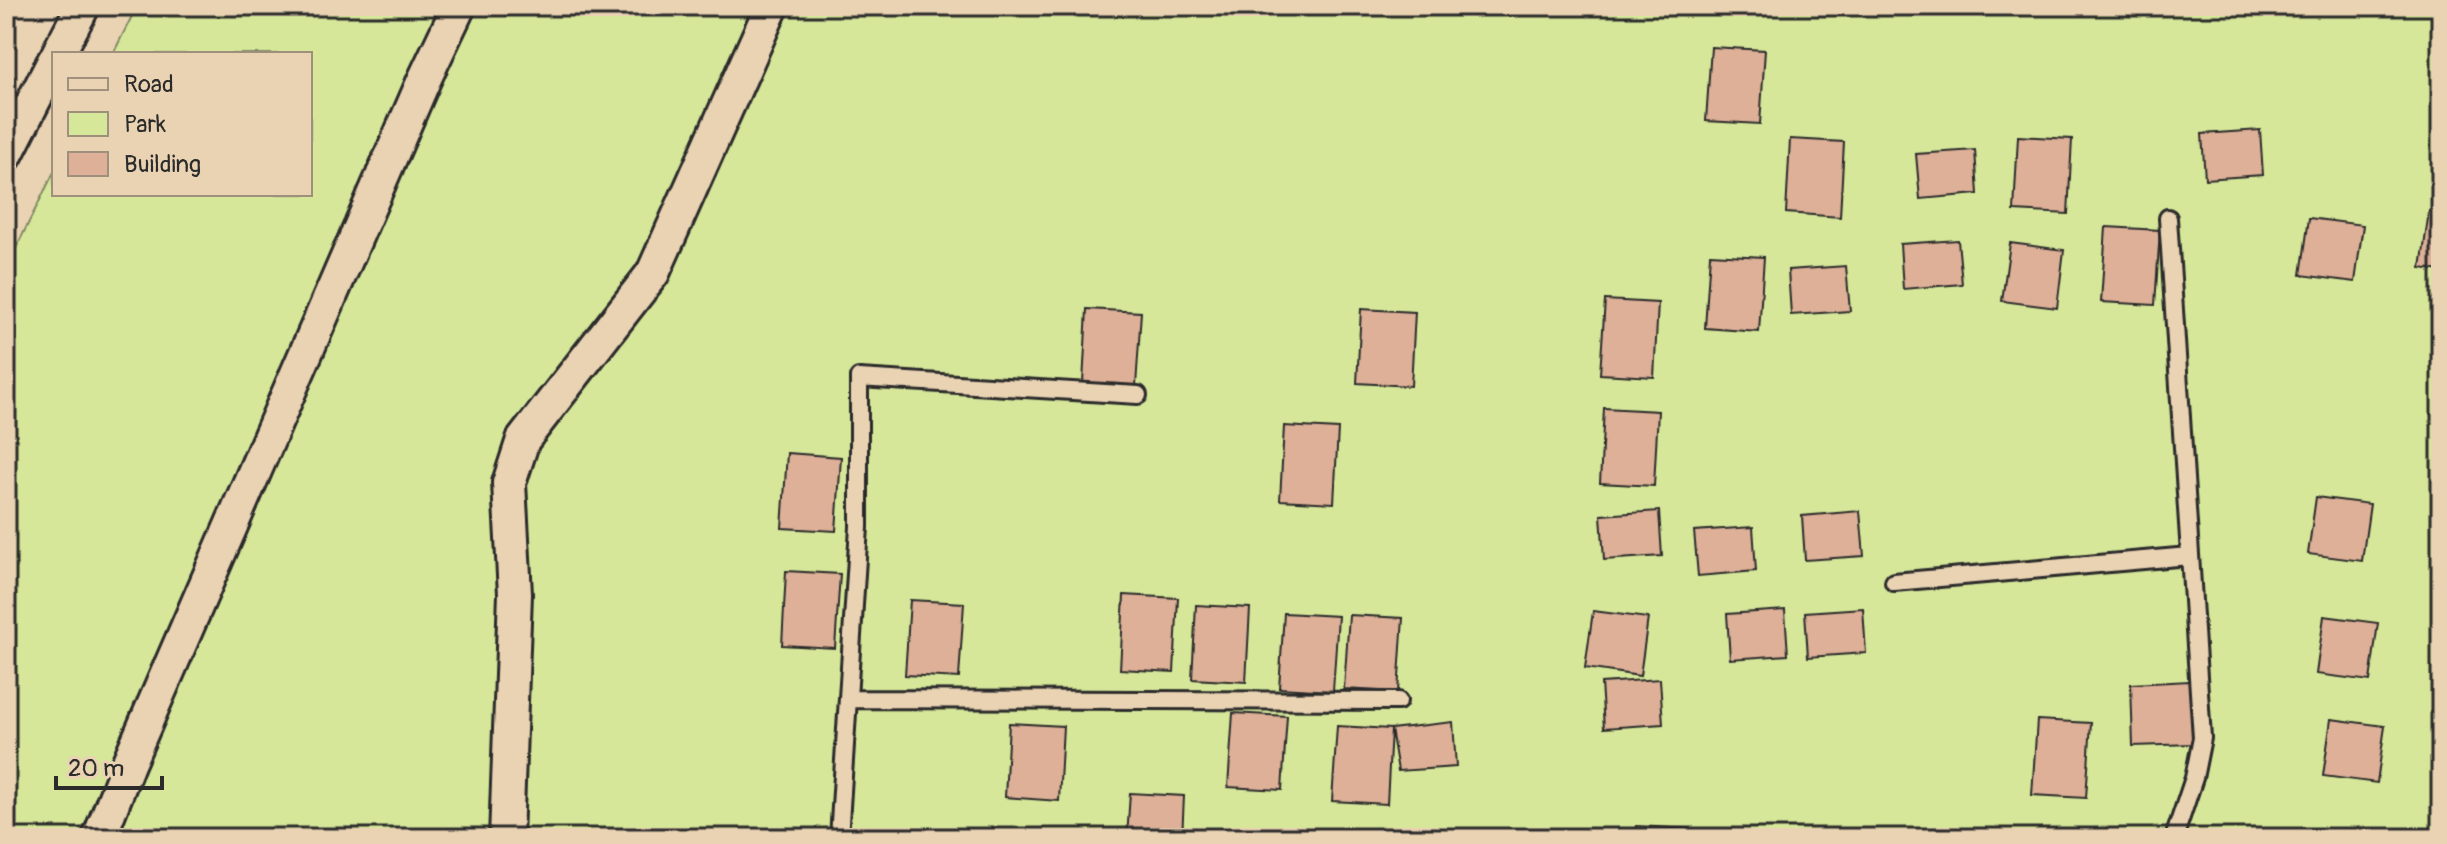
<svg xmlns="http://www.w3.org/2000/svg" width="2447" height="844" font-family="Pangolin,sans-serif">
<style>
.green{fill:#d6e79a;stroke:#808962;stroke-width:2}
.building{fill:#ddb097;stroke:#2b2b2b;stroke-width:2}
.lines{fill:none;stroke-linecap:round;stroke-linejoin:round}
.lane-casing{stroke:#2b2b2b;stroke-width:22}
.street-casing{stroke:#2b2b2b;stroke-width:38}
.lane{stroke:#ead3b3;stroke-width:16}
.street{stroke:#ead3b3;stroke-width:32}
</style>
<rect width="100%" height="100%" fill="#ead3b3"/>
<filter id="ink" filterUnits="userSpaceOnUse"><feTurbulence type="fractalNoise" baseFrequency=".0125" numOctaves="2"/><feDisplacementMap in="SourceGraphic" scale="16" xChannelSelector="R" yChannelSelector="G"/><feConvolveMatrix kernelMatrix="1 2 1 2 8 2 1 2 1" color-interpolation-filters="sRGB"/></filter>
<g filter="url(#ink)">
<path class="green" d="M137,6H2441V838H6V268L54,172V194H310V54H113Z"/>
<path class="building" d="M1711,47L1765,50L1760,124L1706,121Z
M2260,130L2263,175L2205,179L2202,134Z
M2018,136L2072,139L2068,214L2014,211Z
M1790,139L1844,142L1840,217L1786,213Z
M1975,150L1978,194L1920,199L1916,154Z
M2429,211L2441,213V271L2421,268Z
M2309,218L2363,225L2355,282L2301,275Z
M2106,227L2160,230L2155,305L2101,302Z
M1958,240L1962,284L1903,289L1900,244Z
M2010,243L2064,250L2057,308L2002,301Z
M1710,254L1764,257L1759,332L1705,328Z
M1846,266L1850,311L1791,315L1788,270Z
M1605,300L1658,303L1654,377L1600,374Z
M1087,309L1141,312L1136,386L1083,383Z
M1361,309L1415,312L1411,386L1357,383Z
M1604,408L1658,411L1654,486L1600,483Z
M1284,426L1338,429L1334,503L1280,500Z
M787,453L841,457L836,531L782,528Z
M2316,497L2370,504L2362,561L2308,554Z
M1659,511L1662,556L1604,560L1601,515Z
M1860,511L1864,556L1805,560L1802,516Z
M1753,527L1756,571L1698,576L1694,531Z
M786,571L840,574L835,648L782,645Z
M1124,595L1178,598L1174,672L1120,669Z
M910,600L964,603L959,678L905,675Z
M1196,605L1250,608L1246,682L1192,679Z
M1863,608L1866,653L1808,657L1805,612Z
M1785,610L1788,655L1730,659L1727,614Z
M1593,611L1648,618L1640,676L1585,668Z
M1284,613L1338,616L1333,691L1279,688Z
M1349,615L1403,618L1398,692L1344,689Z
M2324,616L2378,623L2370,681L2316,674Z
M1660,679L1663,724L1604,728L1601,683Z
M2190,681L2193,744L2133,746L2131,684Z
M1233,713L1287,716L1282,790L1228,787Z
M2331,719L2385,726L2377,783L2323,776Z
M2037,720L2091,723L2086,798L2032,795Z
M1453,722L1456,767L1398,771L1391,729Z
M1009,723L1063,726L1059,801L1005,797Z
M1337,726L1391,729L1387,804L1332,801Z
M1130,793L1184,796L1182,838H1127Z
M1636,826L1690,829L1689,838H1635Z"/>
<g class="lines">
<defs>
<path id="lane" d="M2168,218L2202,738L2194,778L2174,838
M1894,582L2189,556
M848,699L1398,701
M839,838L859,527V378L1138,395"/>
<path id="street" d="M58,54L83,6
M6,155L54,61
M99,838L128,764L424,80L459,6
M506,838L515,594L509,483L523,440L653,273L772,6"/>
</defs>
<use href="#lane" class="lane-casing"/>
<use href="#street" class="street-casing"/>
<use href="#lane" class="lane"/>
<use href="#street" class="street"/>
</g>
</g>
<rect width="2447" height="844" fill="none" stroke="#ead3b3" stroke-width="32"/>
<rect x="16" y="16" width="2415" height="812" fill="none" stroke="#2b2b2b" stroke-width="3" filter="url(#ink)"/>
<rect x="52" y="52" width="260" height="144" fill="#ead3b3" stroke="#9e907d" stroke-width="2"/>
<rect x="68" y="78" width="40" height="12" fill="#ead3b3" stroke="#9e907d" stroke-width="2"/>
<text x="124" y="92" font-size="24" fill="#2b2b2b">Road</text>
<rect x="68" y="112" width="40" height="24" fill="#d6e79a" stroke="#9e907d" stroke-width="2"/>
<text x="124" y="132" font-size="24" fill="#2b2b2b">Park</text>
<rect x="68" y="152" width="40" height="24" fill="#ddb097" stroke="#9e907d" stroke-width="2"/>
<text x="124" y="172" font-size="24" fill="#2b2b2b">Building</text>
<path d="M56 776v12h106v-12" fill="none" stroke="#2b2b2b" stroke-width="4"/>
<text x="68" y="776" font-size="24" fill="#2b2b2b" stroke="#ead3b3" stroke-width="6" paint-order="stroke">20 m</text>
</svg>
